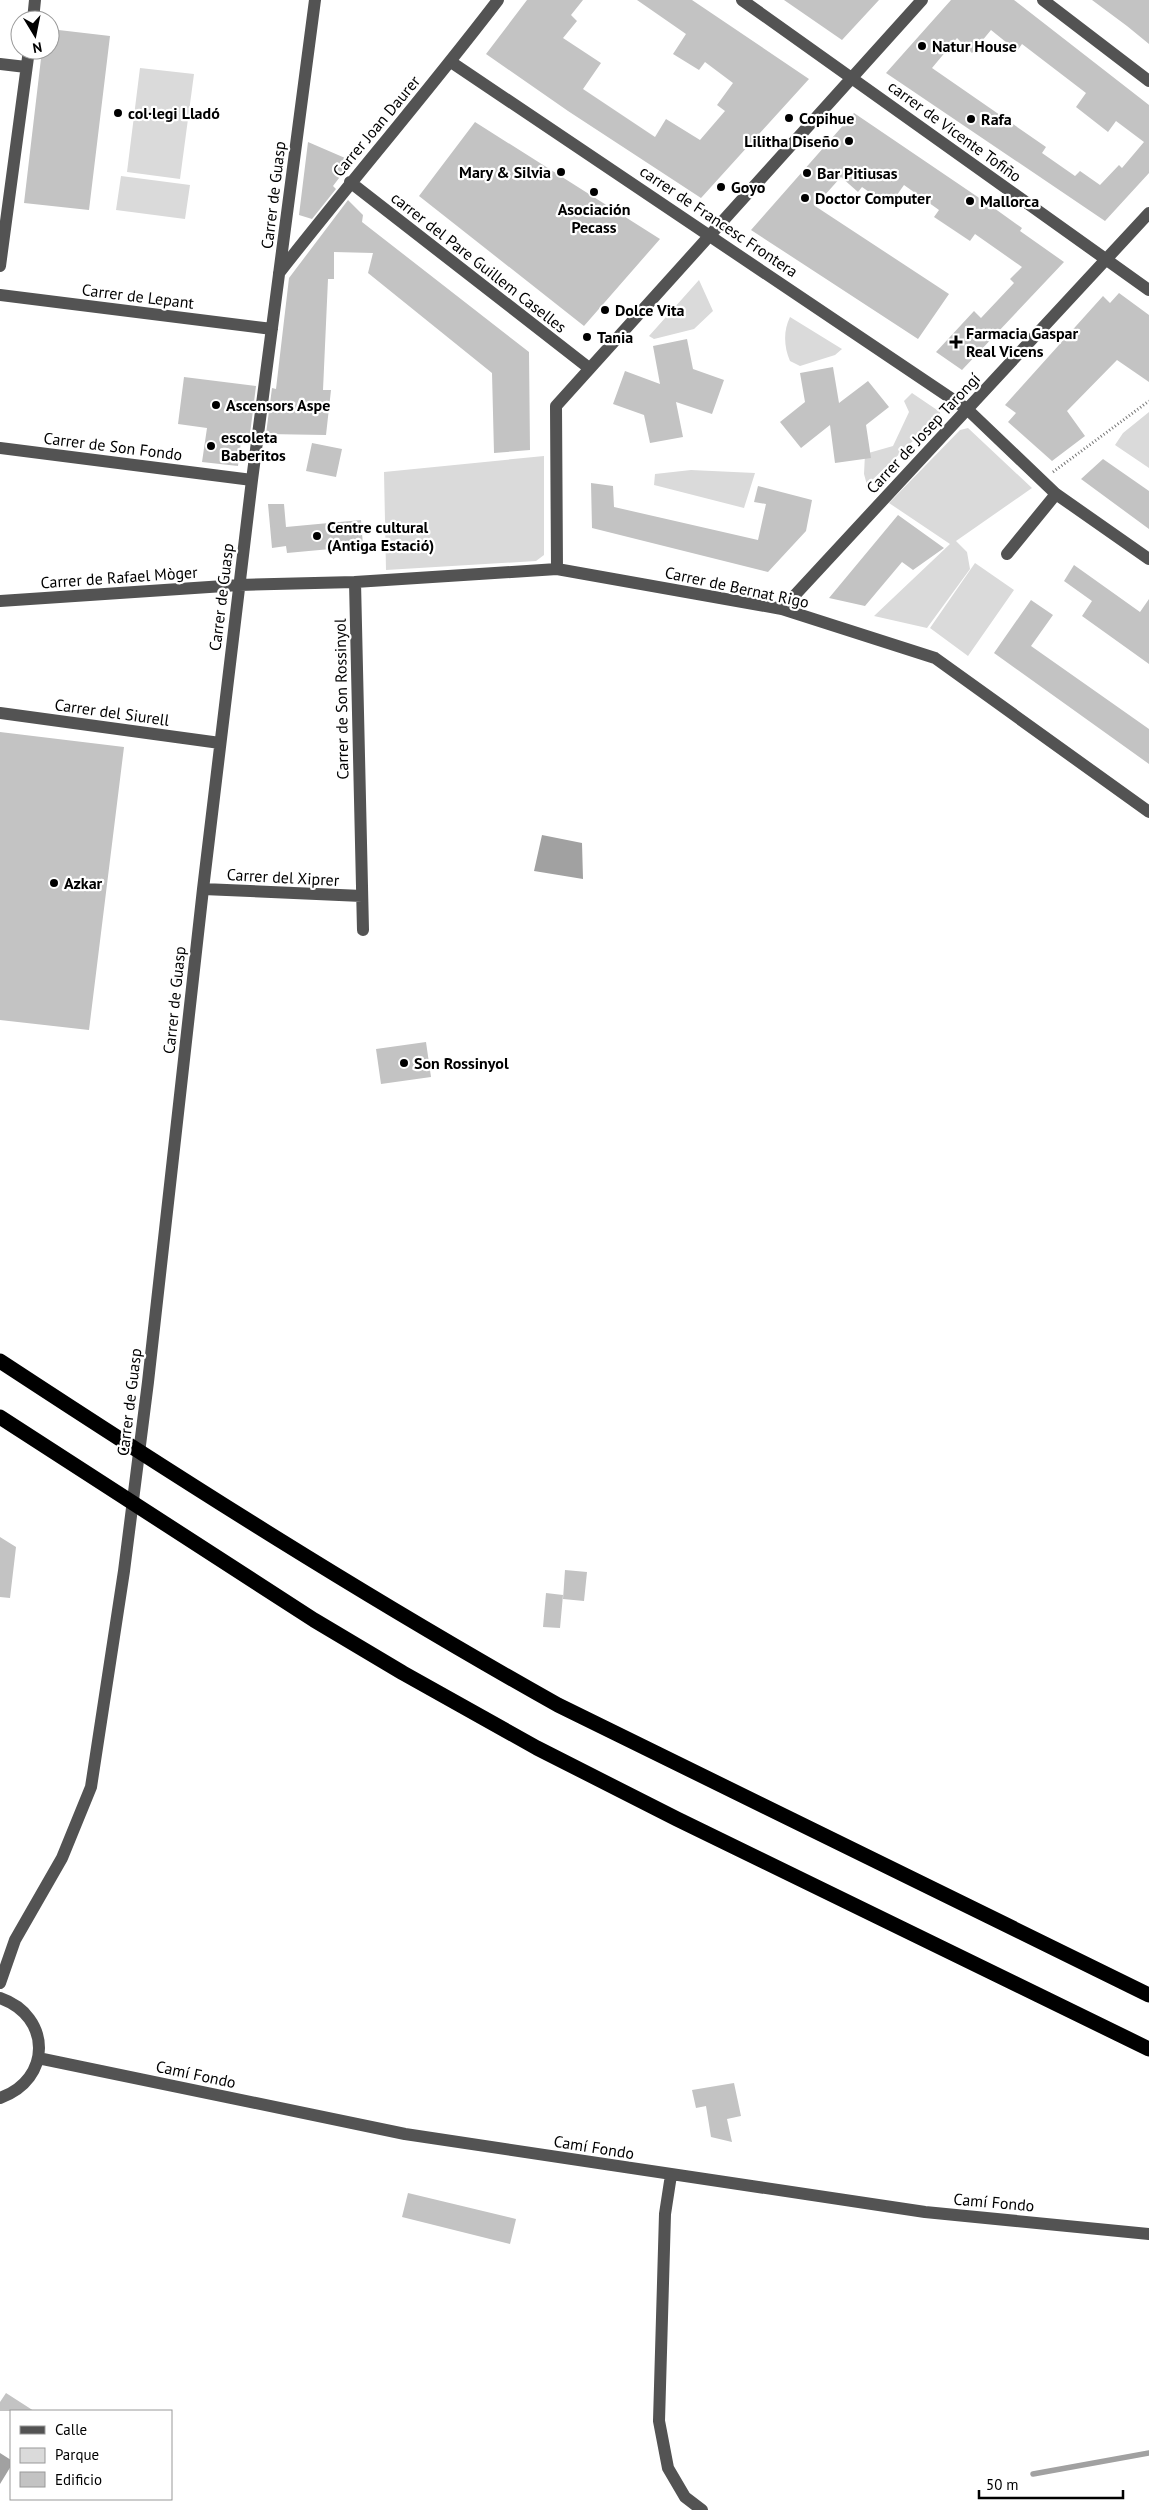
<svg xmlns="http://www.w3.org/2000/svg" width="1149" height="2510" font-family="'PT Sans',sans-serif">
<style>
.green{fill:#dadada}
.water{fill:#a1a1a1}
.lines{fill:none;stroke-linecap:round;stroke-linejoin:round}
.stream{stroke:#a1a1a1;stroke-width:5.5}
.building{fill:#c3c3c3;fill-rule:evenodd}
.path{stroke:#757575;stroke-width:3;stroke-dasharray:1 2.5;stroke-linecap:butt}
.minor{stroke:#535353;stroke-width:12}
.highway{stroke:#000;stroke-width:15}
.poi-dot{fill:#000;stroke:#fff;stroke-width:2}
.labels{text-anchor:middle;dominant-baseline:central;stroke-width:4.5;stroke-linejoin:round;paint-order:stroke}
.poi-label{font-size:16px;font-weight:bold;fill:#000;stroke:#fff;text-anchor:start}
.street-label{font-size:16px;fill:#000;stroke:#fff}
</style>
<rect width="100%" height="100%" fill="#fff"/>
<path class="green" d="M140,68L194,74L180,179L127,172Z
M121,176L190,185L185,219L116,210Z
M699,280L713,311L694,329L654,339L649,336Z
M790,317L842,349L835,355L800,366L790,361C784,347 783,331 790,317Z
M912,393L940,412V415L867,485L864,474L865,454L893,446L909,412L904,401Z
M1149,412V468L1115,445L1123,433Z
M968,428L1032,488L956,541L967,552L970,569L927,628L874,616L950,544L889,503L960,430Z
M544,456V555L536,561L386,570L384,472Z
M691,470L755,473L744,508L654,485L655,474Z
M975,563L1014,590L968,656L930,628Z"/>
<path class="water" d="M542,835L582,843L583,879L534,871Z
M0,2453L11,2460V2466L0,2484Z"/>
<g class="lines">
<path class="stream" d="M1033,2474L1149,2453"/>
</g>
<path class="building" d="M527,0H583L571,15L577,21L563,38L601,63L583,89L655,137L666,119L700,140L725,111L717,105L733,83L705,62L699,70L673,54L686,34L637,0H692L809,79L701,198L568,111L486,54Z
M784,0H879L842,40Z
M951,0H1014L1149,105V173L1105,221L886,73ZM991,30L1017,51L1022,44L1086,93L1076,107L1108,132L1116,121L1144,142L1122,168L1119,165L1100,185L1080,171L1075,176L1042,153L1046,147L932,68L957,38L972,53Z
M1092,0H1149V44L1127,26Z
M50,29L110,36L89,210L24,203L42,50H50Z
M854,113L994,208L1022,228L1020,231L1064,262L962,370L936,352L974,311L981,318L1014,283L1010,279L1022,267L975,234L970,241L934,217L939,210L904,185L889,206L862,187L858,192L841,177L815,206L949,294L918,339L751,230Z
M475,122L660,239L584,326L419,196Z
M308,142L352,161L333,186L336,189L312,219L299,215Z
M348,200L363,215L362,222L529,352L530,450L494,453L492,373L368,273L373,253L334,252V279H328L323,390H331L326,435L266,434L272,388L276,389L289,278Z
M1119,293L1149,315V382L1117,360L1067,411L1085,436L1052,461L1008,422L1016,413L1005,405L1103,296L1110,303Z
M687,339L693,369L724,380L712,414L676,402L683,437L650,443L644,415L613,404L625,371L660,384L653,346Z
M833,367L839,403L868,381L889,407L866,425L871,458L835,463L830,425L801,448L780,422L805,402L800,373Z
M184,377L256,386L250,434L242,433L238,466L202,462L207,428L178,424Z
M312,443L342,449L336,477L306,471Z
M1103,459L1149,491V529L1081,479Z
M591,483L613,486L614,507L758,540L766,504L754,502L758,486L812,500L806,531L768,572L592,528Z
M268,504H284L286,527L361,520L363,546L287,553L286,546L272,548Z
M898,515L944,548L913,570L902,562L865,606L829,598Z
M1074,565L1140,612L1149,599V664L1082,616L1092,601L1064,581Z
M1031,600L1053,615L1031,646L1149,729V764L994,653Z
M0,732L124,747L89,1030L0,1020Z
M426,1042L431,1077L381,1084L376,1049Z
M0,1537L16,1547L10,1598L0,1597Z
M565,1570L587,1572L584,1601L563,1599Z
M546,1593L563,1595L560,1628L543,1627Z
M734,2083L741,2116L727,2119L732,2142L711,2137L706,2106L696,2108L692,2090Z
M408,2193L516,2219L510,2244L402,2217Z
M6,2393L34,2411H0V2402Z"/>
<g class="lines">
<path class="path" d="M1053,472L1149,401"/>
<path class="minor" d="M742,0L1149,290
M1043,0L1149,81
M33,20L35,0
M451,62L967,409L1056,494L1149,559
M0,64L26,67
M350,182L589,368
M0,266L29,50
M279,273C351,181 427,93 498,0
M0,295L272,329
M0,448L252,480
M1007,554L1056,494
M557,569L556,406L922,0
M355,582L557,569L782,609L935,658L1149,812
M0,601L239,585L355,582L363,930
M782,609L1149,213
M0,713L220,743
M203,889L362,896
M0,1983L15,1940L62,1858L91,1787L124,1571L148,1382L203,889L252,480L315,0
M0,1998C52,2016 52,2080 0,2098
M38,2058L405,2134L925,2212L1149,2234
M671,2175L665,2214L659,2421L668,2468L685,2497L702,2510"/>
<path class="highway" d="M0,1361C183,1481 367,1598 558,1705L1149,1995
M0,1417L314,1620L403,1673L537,1748L677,1819L1149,2049"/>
</g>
<g class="poi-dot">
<circle cx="922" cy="46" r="5"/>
<circle cx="118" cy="113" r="5"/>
<circle cx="789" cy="118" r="5"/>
<circle cx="971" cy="119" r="5"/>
<circle cx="849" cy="141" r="5"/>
<circle cx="561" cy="172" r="5"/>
<circle cx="807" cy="173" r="5"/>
<circle cx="721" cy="187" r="5"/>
<circle cx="594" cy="192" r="5"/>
<circle cx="805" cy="198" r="5"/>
<circle cx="970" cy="201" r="5"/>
<circle cx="605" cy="310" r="5"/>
<circle cx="587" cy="337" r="5"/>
<path d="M953.5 334.5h5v5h5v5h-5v5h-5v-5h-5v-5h5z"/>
<circle cx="216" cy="405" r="5"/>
<circle cx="211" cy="446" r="5"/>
<circle cx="317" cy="536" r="5"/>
<circle cx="54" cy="883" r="5"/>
<circle cx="404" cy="1063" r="5"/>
</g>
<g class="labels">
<g class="poi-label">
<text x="932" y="46">Natur House</text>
<text x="128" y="113">col·legi Lladó</text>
<text x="799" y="118">Copihue</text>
<text x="981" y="119">Rafa</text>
<text x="839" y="141" text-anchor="end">Lilitha Diseño</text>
<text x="551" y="172" text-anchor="end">Mary &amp; Silvia</text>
<text x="817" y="173">Bar Pitiusas</text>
<text x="731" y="187">Goyo</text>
<text x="815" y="198">Doctor Computer</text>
<text x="980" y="201">Mallorca</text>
<text x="594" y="209" text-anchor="middle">Asociación<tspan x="594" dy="18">Pecass</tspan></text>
<text x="615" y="310">Dolce Vita</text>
<text x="966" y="333">Farmacia Gaspar<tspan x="966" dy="18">Real Vicens</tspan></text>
<text x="597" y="337">Tania</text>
<text x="226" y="405">Ascensors Aspe</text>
<text x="221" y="437">escoleta<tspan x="221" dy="18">Baberitos</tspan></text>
<text x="327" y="527">Centre cultural<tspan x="327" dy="18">(Antiga Estació)</tspan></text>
<text x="64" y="883">Azkar</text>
<text x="414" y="1063">Son Rossinyol</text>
</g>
<g class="street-label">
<text transform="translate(376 126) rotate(-50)">Carrer Joan Daurer</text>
<text transform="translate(955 131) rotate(36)">carrer de Vicente Tofiño</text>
<text transform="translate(273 195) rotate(-83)">Carrer de Guasp</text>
<text transform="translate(719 221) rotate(34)">carrer de Francesc Frontera</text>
<text transform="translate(479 262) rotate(38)">carrer del Pare Guillem Caselles</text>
<text transform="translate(138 296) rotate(7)">Carrer de Lepant</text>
<text transform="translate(923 433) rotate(-47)">Carrer de Josep Tarongí</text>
<text transform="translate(113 446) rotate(7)">Carrer de Son Fondo</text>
<text transform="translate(119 577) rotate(-4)">Carrer de Rafael Mòger</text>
<text transform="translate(737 587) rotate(12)">Carrer de Bernat Rigo</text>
<text transform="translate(221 597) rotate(-83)">Carrer de Guasp</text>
<text transform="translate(341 699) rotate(-91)">Carrer de Son Rossinyol</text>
<text transform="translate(112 712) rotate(8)">Carrer del Siurell</text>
<text transform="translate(283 877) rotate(3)">Carrer del Xiprer</text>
<text transform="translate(174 1000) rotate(-84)">Carrer de Guasp</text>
<text transform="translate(129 1402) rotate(-83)">Carrer de Guasp</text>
<text transform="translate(196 2074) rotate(12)">Camí Fondo</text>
<text transform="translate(594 2147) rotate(9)">Camí Fondo</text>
<text transform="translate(994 2202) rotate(5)">Camí Fondo</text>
</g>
</g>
<rect x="10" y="2410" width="162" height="90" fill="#ffffff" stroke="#999999"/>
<rect x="20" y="2426" width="25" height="8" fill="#535353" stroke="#999999"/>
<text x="55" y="2435" font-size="15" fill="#000000">Calle</text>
<rect x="20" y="2448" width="25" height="15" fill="#dadada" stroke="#999999"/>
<text x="55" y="2460" font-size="15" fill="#000000">Parque</text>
<rect x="20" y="2472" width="25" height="15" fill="#c3c3c3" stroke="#999999"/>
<text x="55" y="2485" font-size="15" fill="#000000">Edificio</text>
<g transform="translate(35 35) rotate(170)"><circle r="24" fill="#ffffff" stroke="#999999"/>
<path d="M0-4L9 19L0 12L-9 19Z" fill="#000000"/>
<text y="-8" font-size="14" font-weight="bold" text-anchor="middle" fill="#000000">N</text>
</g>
<path d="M979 2490v8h144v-8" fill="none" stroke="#000000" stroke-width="2.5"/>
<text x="986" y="2490" font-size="15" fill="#000000" stroke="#ffffff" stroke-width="4" paint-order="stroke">50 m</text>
</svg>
